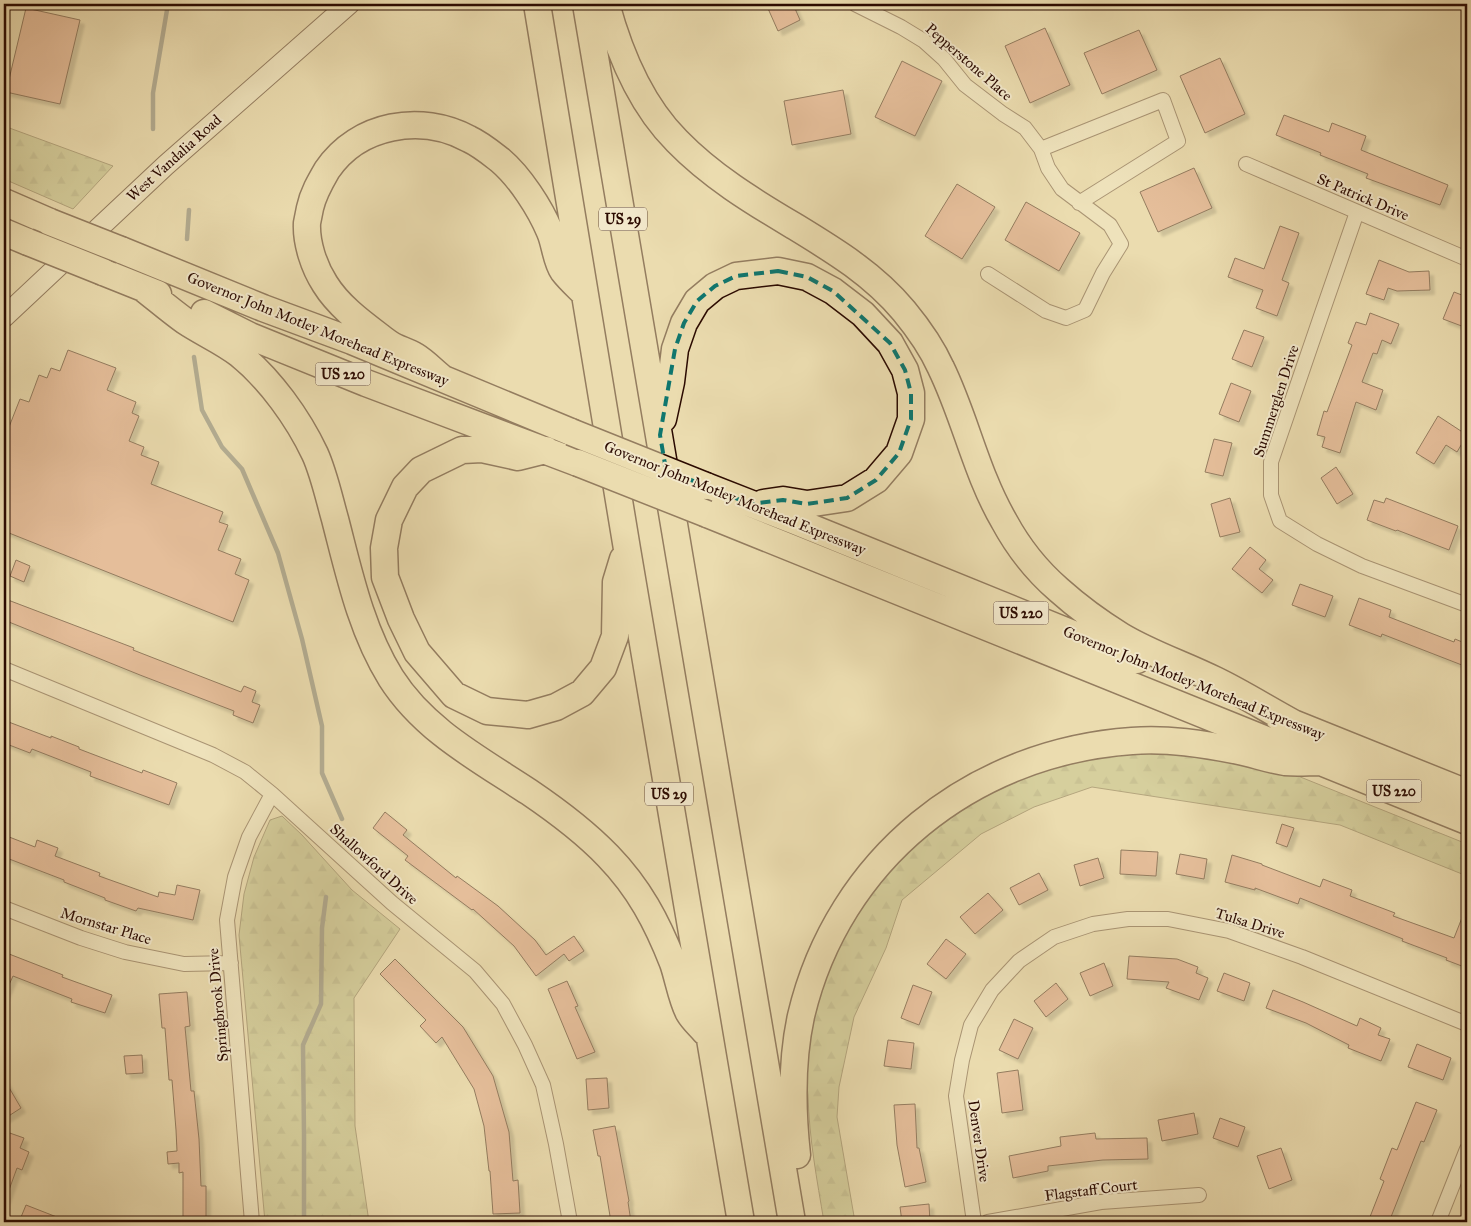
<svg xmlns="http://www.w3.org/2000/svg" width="1471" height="1226" font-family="'IM FELL Great Primer',serif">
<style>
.forest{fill:url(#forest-firs);stroke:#746444}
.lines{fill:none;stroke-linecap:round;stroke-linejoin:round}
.stream{stroke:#70726e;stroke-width:4.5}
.building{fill:#dd9982;stroke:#2b0a00;filter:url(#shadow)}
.minor-casing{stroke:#5b3e2c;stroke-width:16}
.secondary-casing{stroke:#2b0a00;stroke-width:22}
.motorway-casing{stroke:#2b0a00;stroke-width:29}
.minor{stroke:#f2e8cb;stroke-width:14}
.secondary{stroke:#f2e8cb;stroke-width:20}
.motorway{stroke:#ebdcaf;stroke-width:26}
.motorway-bridge-casing{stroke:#2b0a00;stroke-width:29;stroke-linecap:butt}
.motorway-bridge{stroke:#ebdcaf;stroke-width:26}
.marked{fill:none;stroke:#0f766e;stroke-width:4;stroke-dasharray:10 6;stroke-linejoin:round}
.labels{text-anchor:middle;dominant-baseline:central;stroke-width:4;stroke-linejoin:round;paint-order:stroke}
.shield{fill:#f2e8cb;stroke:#674d3d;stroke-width:1}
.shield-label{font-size:14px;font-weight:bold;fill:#2b0a00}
.street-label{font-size:15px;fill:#2b0a00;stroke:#f2e8cb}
</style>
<defs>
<pattern id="forest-firs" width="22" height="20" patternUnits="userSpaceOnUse" patternTransform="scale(1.25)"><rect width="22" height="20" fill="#bcbf87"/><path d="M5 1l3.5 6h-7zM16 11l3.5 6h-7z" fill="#a2a373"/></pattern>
<filter id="shadow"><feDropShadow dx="4.5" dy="4.5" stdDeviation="1" flood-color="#0004"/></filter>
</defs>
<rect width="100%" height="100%" fill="#ebdcaf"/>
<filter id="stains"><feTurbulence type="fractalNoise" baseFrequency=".004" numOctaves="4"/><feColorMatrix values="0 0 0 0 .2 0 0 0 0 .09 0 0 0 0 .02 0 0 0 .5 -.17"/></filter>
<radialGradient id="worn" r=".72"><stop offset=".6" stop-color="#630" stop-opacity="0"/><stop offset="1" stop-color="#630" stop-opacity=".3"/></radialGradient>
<path class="forest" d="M4,126L113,166L73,209L4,179Z
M1184,751L1283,770L1467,844V876L1340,825L1092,787L1034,807L981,834L902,900L886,948L854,1017L839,1087L837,1117L855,1222H824C817,1180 809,1138 808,1095C807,1084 805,1072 807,1061C817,970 859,889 931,831C940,823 950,814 960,807C993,788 1034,770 1071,760C1107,749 1147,752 1184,751Z
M282,816L302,835L352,890L400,929L354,998L355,1126L369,1222H265L239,935L244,894L254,857L270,820Z"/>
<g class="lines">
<path class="stream" d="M153,129V93L168,4
M187,239L189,210
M194,357L202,410L222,447L242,469L278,553L302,639L322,726V773L342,819
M304,1222V1135L303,1045L321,1004L322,928L326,897"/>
</g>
<path class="building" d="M766,4H793L800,20L778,31Z
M26,8L80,20L60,104L6,92Z
M1045,28L1070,85L1030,103L1005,46Z
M1139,30L1157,70L1102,94L1084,53Z
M1220,58L1245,114L1205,133L1180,76Z
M902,61L942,81L915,136L875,117Z
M843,90L851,134L792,145L784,101Z
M1284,115L1329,132L1332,123L1366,136L1361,150L1448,185L1440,205L1366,178L1368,174L1320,155L1321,153L1276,135Z
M1194,168L1212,208L1158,232L1140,192Z
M957,184L995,207L962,259L925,236Z
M1026,202L1080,233L1059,271L1005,240Z
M1280,226L1299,233L1282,280L1289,283L1277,316L1256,308L1263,290L1228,277L1235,258L1264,269Z
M1379,260L1409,272L1429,271L1430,290L1397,291L1388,288L1384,300L1366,294Z
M1454,292L1467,297V328L1443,319Z
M1370,313L1399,324L1391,344L1382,340L1377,354L1373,353L1362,382L1383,390L1376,410L1356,402L1340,453L1322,447L1325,437L1317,435L1324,411L1327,412L1352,345L1348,343L1356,322L1366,325Z
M1244,330L1264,337L1252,367L1232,359Z
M68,350L116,368L107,390L136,402L132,413L139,416L129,441L144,447L141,455L159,462L151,484L223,512L219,522L228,525L218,550L241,559L235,574L249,580L233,622L4,531V425L9,427L20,399L29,402L39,375L47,378L51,368L60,371Z
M1231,383L1251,391L1239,422L1219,414Z
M1438,416L1467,435L1457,452L1446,445L1434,464L1416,453Z
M1214,439L1232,443L1223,476L1205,472Z
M1336,467L1353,494L1337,504L1321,478Z
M1230,498L1240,532L1220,537L1211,504Z
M1386,498L1458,526L1449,550L1397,530L1396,531L1367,520L1374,500L1384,503Z
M1250,547L1266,560L1259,569L1273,580L1262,593L1232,569Z
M16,560L30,566L24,582L10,576Z
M1300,584L1333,596L1325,617L1292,605Z
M1359,598L1391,610L1389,617L1454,642L1455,639L1467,644V667L1382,634L1381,637L1349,625Z
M8,600L134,648L133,650L241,692L244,686L256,691L252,702L260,705L253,723L233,715L234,711L140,675L4,620V611Z
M6,721L51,738V736L79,747V749L142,773L143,770L177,783L169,805L90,776L91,772L32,749L30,753L4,743V727Z
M385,812L407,830L403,835L456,878L457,876L498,906L535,940L546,955L574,936L584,951L569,961L564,954L536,976L514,946L473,909L472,910L405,860L408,856L373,828Z
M1282,824L1294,828L1287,847L1276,843Z
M4,835L35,847L37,840L58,848L55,856L100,873L99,876L158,897L159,892L175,895L177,885L200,890L193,920L138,908L136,911L105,900V898L64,882V880L4,857Z
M1121,850L1158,852L1156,876L1120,874Z
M1180,854L1207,859L1204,879L1176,874Z
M1232,855L1262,864V865L1320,887L1323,879L1352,890L1350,896L1395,913L1393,916L1454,938L1467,905V968L1446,960L1447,958L1402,941L1403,939L1300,898L1298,904L1255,888V890L1225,882Z
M1098,858L1104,878L1080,886L1074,865Z
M1039,873L1048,890L1019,905L1010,888Z
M988,893L1003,910L975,934L960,917Z
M946,939L966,954L946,979L927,964Z
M4,952L63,975L62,977L112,995L105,1013L71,1002L72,999L13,976L4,996Z
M1129,956L1177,959L1198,967L1196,973L1208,978L1199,1000L1166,988L1169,982L1127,979Z
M395,959L463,1027L493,1076L509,1132L513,1181L518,1180L520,1213L493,1214L490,1171H489L484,1126L474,1089L442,1037L436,1043L420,1026L426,1020L380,974Z
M1104,963L1113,986L1090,996L1080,973Z
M1224,973L1250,983L1244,1001L1217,991Z
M567,981L578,1006L575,1007L595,1052L577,1059L548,989Z
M1056,983L1068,999L1046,1017L1034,1001Z
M913,985L932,992L919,1025L901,1018Z
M1273,990L1303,1002L1357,1026L1360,1018L1381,1028L1378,1035L1390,1039L1381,1061L1348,1048L1349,1045L1306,1023L1266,1008Z
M187,992L190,1026L185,1027L191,1091H194L199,1139L201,1186H206V1222H183V1172L179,1173V1163L168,1164L167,1152L177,1151L176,1130L172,1080H169L165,1028H162L159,994Z
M1014,1019L1033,1028L1018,1059L999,1050Z
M888,1040L914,1043L911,1069L884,1066Z
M1417,1044L1451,1058L1443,1080L1408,1067Z
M142,1055L143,1073L126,1074L124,1056Z
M1018,1070L1023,1110L1002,1113L997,1073Z
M607,1078L609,1108L588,1110L586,1079Z
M4,1079L21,1108L4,1119Z
M1416,1102L1437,1110L1424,1142L1421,1141L1389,1222H1368L1384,1181L1380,1179L1392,1148L1397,1150Z
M915,1104L917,1148H919L926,1182L905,1187L897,1145L894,1105Z
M1194,1113L1198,1134L1162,1141L1158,1120Z
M1220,1118L1245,1127L1238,1147L1213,1138Z
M615,1126L629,1201L628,1202L631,1222H611L600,1156H598L593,1130Z
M4,1131L24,1138L20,1148L29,1152L22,1170L17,1168L5,1201Z
M1095,1133L1096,1139L1147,1138L1148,1159L1103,1160L1048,1166V1171L1013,1178L1009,1156L1061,1146L1060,1137Z
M1281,1148L1292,1180L1269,1189L1257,1156Z
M929,1204L930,1222H902L900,1207Z
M26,1205L67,1221V1222H19Z"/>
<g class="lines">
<defs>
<path id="minor" d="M855,4L901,27L924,41L944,59L965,85L1003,114L1025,128L1041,149L1048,168L1062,189L1110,225L1121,244L1103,273L1085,310L1066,318L1046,311L988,274
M1041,149L1163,100L1178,141L1079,203
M1246,164L1467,259
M1357,212L1322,313L1271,462V495L1280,521L1317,544L1362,566L1467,605
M4,669L213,755L245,772L272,794L392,903L475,971L503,1004L525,1045L543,1085L556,1144L570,1222
M4,908L81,938L125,952L184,964L231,963
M252,1222L227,920L235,877L249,837L272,794
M974,1222L956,1096L962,1060L971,1025L992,990L1019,961L1054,937L1093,924L1128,919H1168L1229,931L1302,957L1467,1024
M988,1222L1101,1202L1199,1195
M1438,1222L1467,1149"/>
<path id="secondary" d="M4,317L166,165L349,4"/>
<path id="motorway" d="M537,4L627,549L741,1222
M586,4L792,1222
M606,4C619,52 641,105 677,141C711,176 752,201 794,226C835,251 873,274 904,311C918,328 932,348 941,368C965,417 976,473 1004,521C1018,547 1037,571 1059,590C1078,607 1100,623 1121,636C1151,654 1185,665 1215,680C1242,693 1267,709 1293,723
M4,202L50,222
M4,232L28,242
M121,250L263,308L352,341L571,432
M103,272L158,294
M143,288C157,299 171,311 185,321C203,333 222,341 239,354C270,379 298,418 315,454C324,474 329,498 335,519C349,573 361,630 391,678C424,730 479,759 529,792C557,811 584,831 608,856C639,888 657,922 673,963C678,977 682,1001 689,1013C693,1020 700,1026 705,1032
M204,313L250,336L366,383L578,463
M442,378C433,371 425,362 415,356C409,352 401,350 395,347C389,344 384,340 379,336C359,321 338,305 325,284C314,267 306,243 307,223C308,218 309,213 310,208C313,194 320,182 327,170C358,124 421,113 469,139C480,144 491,153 500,160C520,177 540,208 550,232C555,243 556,261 563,271C569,279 577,286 584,293
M663,419L671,382L675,349L684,323L697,301L715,286L736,276L778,271L807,277L833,291L863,314L890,343L905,370L911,393V419L899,453L876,480L847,498L807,504L783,500L763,503
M546,450L518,457L482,449L462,450L421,470L405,487L389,520L384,548L385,577L401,619L417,652L454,695L487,711L528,715L556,707L582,693L603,668L615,636L616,582L623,559
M706,486L795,521L1137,660
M707,514L1467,821
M1278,717L1467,793
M797,1155C792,1109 791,1062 801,1016C838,859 972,752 1132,741C1167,738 1204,744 1239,751C1254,754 1270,760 1285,762C1297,763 1309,762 1321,762"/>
</defs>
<use href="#minor" class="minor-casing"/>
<use href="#secondary" class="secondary-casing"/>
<use href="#motorway" class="motorway-casing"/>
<use href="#minor" class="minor"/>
<use href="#secondary" class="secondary"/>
<use href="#motorway" class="motorway"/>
<defs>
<path id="motorway-bridge" d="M50,222L121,250
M28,242L103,272
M571,432L706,486
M578,463L707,514"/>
</defs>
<use href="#motorway-bridge" class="motorway-bridge-casing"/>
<use href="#motorway-bridge" class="motorway-bridge"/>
</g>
<path d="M0 0H1471V1226H0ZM778,271L807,277L833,291L890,343L905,370L911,393V419L899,453L876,480L847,498L807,504L783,500L750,504L666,470L660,435L675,349L684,323L697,301L715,286L736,276Z" fill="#ebdcaf" fill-opacity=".55" fill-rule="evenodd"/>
<path class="marked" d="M778,271L807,277L833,291L890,343L905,370L911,393V419L899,453L876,480L847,498L807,504L783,500L750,504L666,470L660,435L675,349L684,323L697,301L715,286L736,276Z"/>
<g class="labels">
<g class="shield">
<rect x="599" y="207.5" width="48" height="23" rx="4"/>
<rect x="315.5" y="362.5" width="55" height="23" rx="4"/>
<rect x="993.5" y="601.5" width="55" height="23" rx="4"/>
<rect x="1366.5" y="779.5" width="55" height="23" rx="4"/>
<rect x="645" y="782.5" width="48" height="23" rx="4"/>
</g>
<g class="shield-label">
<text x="623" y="219">US 29</text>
<text x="343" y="374">US 220</text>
<text x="1021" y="613">US 220</text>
<text x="1394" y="791">US 220</text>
<text x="669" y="794">US 29</text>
</g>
<g class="street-label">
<text transform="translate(969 62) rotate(41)">Pepperstone Place</text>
<text transform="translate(174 158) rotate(-42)">West Vandalia Road</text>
<text transform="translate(1363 197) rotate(23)">St Patrick Drive</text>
<text transform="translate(318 329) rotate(22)">Governor John Motley Morehead Expressway</text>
<text transform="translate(1276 401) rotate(-72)">Summerglen Drive</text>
<text transform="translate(735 498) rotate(22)">Governor John Motley Morehead Expressway</text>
<text transform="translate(1194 683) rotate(22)">Governor John Motley Morehead Expressway</text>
<text transform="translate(374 864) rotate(42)">Shallowford Drive</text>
<text transform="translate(1250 923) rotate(17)">Tulsa Drive</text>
<text transform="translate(106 926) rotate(17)">Mornstar Place</text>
<text transform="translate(218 1005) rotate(-95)">Springbrook Drive</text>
<text transform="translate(979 1141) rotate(82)">Denver Drive</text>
<text transform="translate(1091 1190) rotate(-7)">Flagstaff Court</text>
</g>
</g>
<rect width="1471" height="1226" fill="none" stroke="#ebdcaf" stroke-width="20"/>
<rect x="5" y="5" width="1461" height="1216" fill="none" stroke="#2b0a00" stroke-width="2.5"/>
<rect x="10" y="10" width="1451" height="1206" fill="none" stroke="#2b0a00"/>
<rect width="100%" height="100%" filter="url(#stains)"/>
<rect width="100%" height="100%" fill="url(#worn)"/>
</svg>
